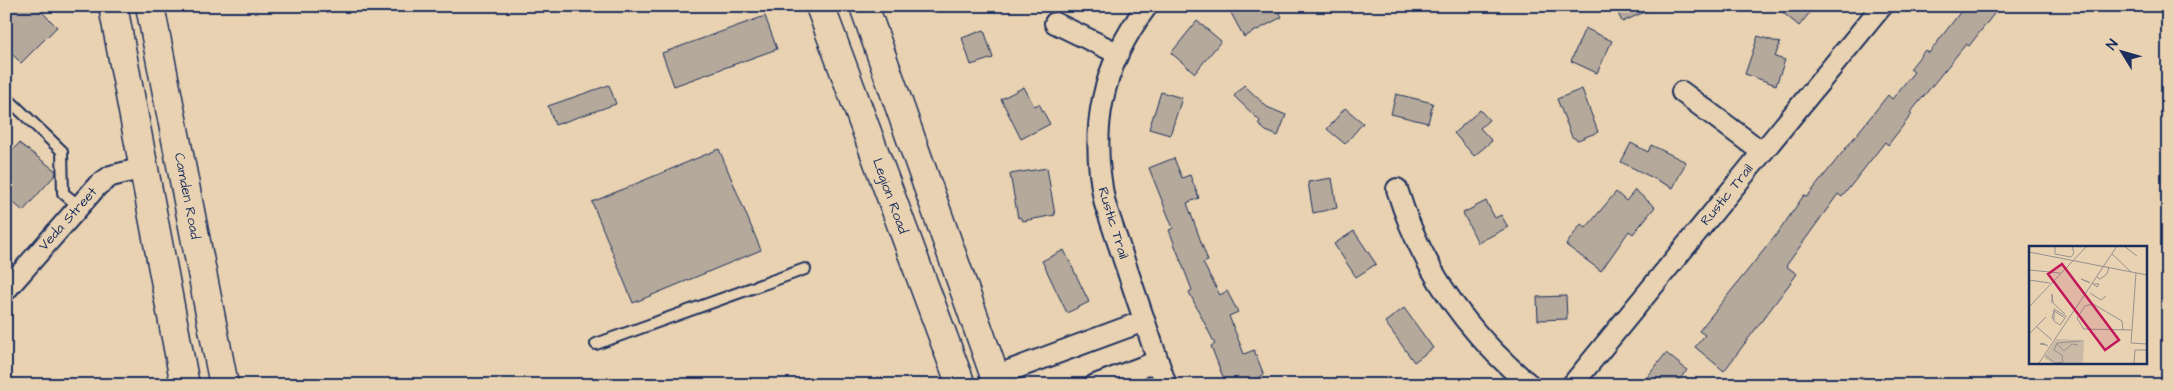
<svg xmlns="http://www.w3.org/2000/svg" width="2174" height="391" font-family="'Architects Daughter',sans-serif">
<style>
.building{fill:#b5a99c;stroke:#1b2f5e}
.lines{fill:none;stroke-linecap:round;stroke-linejoin:round}
.lane-casing{stroke:#1b2f5e;stroke-width:14}
.street-casing{stroke:#1b2f5e;stroke-width:24}
.secondary-casing{stroke:#1b2f5e;stroke-width:31}
.lane{stroke:#e8d2b1;stroke-width:10}
.street{stroke:#e8d2b1;stroke-width:20}
.secondary{stroke:#e8d2b1;stroke-width:28}
.labels{text-anchor:middle;dominant-baseline:central;stroke-width:4;stroke-linejoin:round;paint-order:stroke}
.street-label{font-size:14px;fill:#1b2f5e;stroke:#e8d2b1}
.inset-road{fill:none;stroke:#969190;stroke-width:1}
.view{fill:#c2185b;fill-opacity:0.15;stroke:#c2185b;stroke-width:2.5}
.inset-edge{fill:none;stroke:#1b2f5e;stroke-width:2.5}
</style>
<rect width="100%" height="100%" fill="#e8d2b1"/>
<filter id="ink" filterUnits="userSpaceOnUse"><feTurbulence type="fractalNoise" baseFrequency=".02" numOctaves="2"/><feDisplacementMap in="SourceGraphic" scale="10" xChannelSelector="R" yChannelSelector="G"/><feConvolveMatrix kernelMatrix="1 2 1 2 8 2 1 2 1" color-interpolation-filters="sRGB"/></filter>
<g filter="url(#ink)">
<path class="building" d="M11,6H36L57,27L21,63L6,48V11Z
M1243,6H1276L1282,17L1244,37L1231,13Z
M1615,6H1658L1622,22Z
M1775,6H1815L1799,26Z
M1965,6H2000L1969,46L1966,44L1910,113L1912,114L1888,145L1885,142L1842,197L1838,194L1786,266L1797,274L1724,371L1695,347L1705,335L1699,331L1780,230L1804,195L1807,197L1888,95L1892,99L1914,72L1910,69L1925,50L1929,53Z
M765,16L777,49L674,86L662,53Z
M1197,21L1221,41L1195,73L1171,53Z
M1585,28L1612,41L1597,73L1571,61Z
M984,30L993,58L971,65L962,38Z
M1758,36L1780,43L1775,57L1785,60L1776,85L1745,74Z
M609,85L616,104L555,125L548,106Z
M1244,85L1267,107L1286,115L1278,136L1266,131L1258,124L1260,121L1234,96Z
M1024,87L1034,106L1039,104L1050,124L1021,139L1001,99Z
M1582,89L1598,132L1578,140L1572,137L1557,99Z
M1161,92L1182,98L1170,135L1149,129Z
M1396,94L1433,103L1428,123L1391,114Z
M1345,108L1363,123L1345,144L1327,129Z
M1480,110L1489,120L1480,128L1492,141L1474,156L1454,133Z
M19,143L56,171V174L23,211L6,196V158Z
M1631,143L1648,152L1651,145L1686,162L1673,188L1621,162Z
M719,149L761,250L633,303L592,202Z
M1174,158L1182,178L1190,175L1199,198L1187,203L1208,261L1203,263L1220,295L1227,291L1238,312L1229,316L1244,354L1254,350L1264,375L1240,385H1226L1211,346L1215,344L1189,292L1192,290L1169,230L1173,228L1149,168Z
M1047,168L1055,215L1023,221L1020,217L1018,218L1010,174Z
M1332,178L1337,208L1313,213L1308,182Z
M1635,190L1655,207L1633,234L1629,231L1601,271L1566,245L1581,224L1586,228L1616,192L1626,201Z
M1486,201L1495,218L1501,215L1508,227L1478,243L1463,213Z
M1354,231L1376,264L1356,277L1334,244Z
M1064,250L1089,302L1067,313L1042,261Z
M1566,296L1567,319L1538,320L1537,297Z
M1404,308L1433,348L1414,362L1385,322Z
M1666,353L1687,370L1675,385H1641Z"/>
<g class="lines">
<defs>
<path id="lane" d="M6,97L62,151L63,193L79,206
M596,344L805,269"/>
<path id="street" d="M1147,6C1101,67 1089,129 1105,204L1166,385
M1055,23L1117,53
M1682,92L1762,152
M1397,189C1421,267 1467,333 1530,385
M6,290L98,185L111,176L143,168
M995,376L1144,321
M1095,385L1158,361
M1572,385L1882,6"/>
<path id="secondary" d="M113,6L185,385
M150,6L224,385
M820,6L961,385
M864,6L998,385"/>
</defs>
<use href="#lane" class="lane-casing"/>
<use href="#street" class="street-casing"/>
<use href="#secondary" class="secondary-casing"/>
<use href="#lane" class="lane"/>
<use href="#street" class="street"/>
<use href="#secondary" class="secondary"/>
</g>
</g>
<g class="labels">
<g class="street-label">
<text transform="translate(1727 195) rotate(-51)">Rustic Trail</text>
<text transform="translate(187 196) rotate(79)">Camden Road</text>
<text transform="translate(890 196) rotate(70)">Legion Road</text>
<text transform="translate(68 219) rotate(-48)">Veda Street</text>
<text transform="translate(1113 223) rotate(73)">Rustic Trail</text>
</g>
</g>
<g transform="translate(2029 246)">
<rect width="118" height="118" fill="#e8d2b1"/>
<path d="M27,93L55,94L54,117H24L15,112Z" fill="#cabaa5"/>
<path class="inset-road" d="M95,0L108,10M26,1V8L42,11L45,7L43,0M0,6L118,29M83,8L102,26M0,24L31,27M107,27L102,97L118,98M68,31L71,33L78,28L80,21M0,34L21,37M60,36L52,33L61,37M63,37L64,38L68,41L70,38H64M61,47L72,54L77,50M23,57V48L24,57M24,57L36,68M0,61L58,0M25,73L23,72L25,65L36,72L31,79L25,75V63L38,71M8,81L23,94M94,84L93,75L64,58L56,60L48,72L54,82L55,83L102,84M0,88L17,71M27,97L35,105L43,98L49,99M28,97L52,95M17,99L11,98L14,97L19,100M16,109L26,117L34,116L33,109L25,104L28,97M10,117L88,0M105,117L106,104H118"/>
<path class="view" d="M33,18L90,94L76,104L19,28Z"/>
<rect width="118" height="118" class="inset-edge"/>
</g>
<rect width="2174" height="391" fill="none" stroke="#e8d2b1" stroke-width="25"/>
<rect x="12" y="12" width="2149" height="366" fill="none" stroke="#1b2f5e" stroke-width="2" filter="url(#ink)"/>
<g transform="translate(2122 52) rotate(307)" stroke="#e8d2b1" stroke-width="4" paint-order="stroke">
<path d="M0-4L9 19L0 12L-9 19Z" fill="#1b2f5e"/>
<text y="-8" font-size="14" font-weight="bold" text-anchor="middle" fill="#1b2f5e">N</text>
</g>
</svg>
